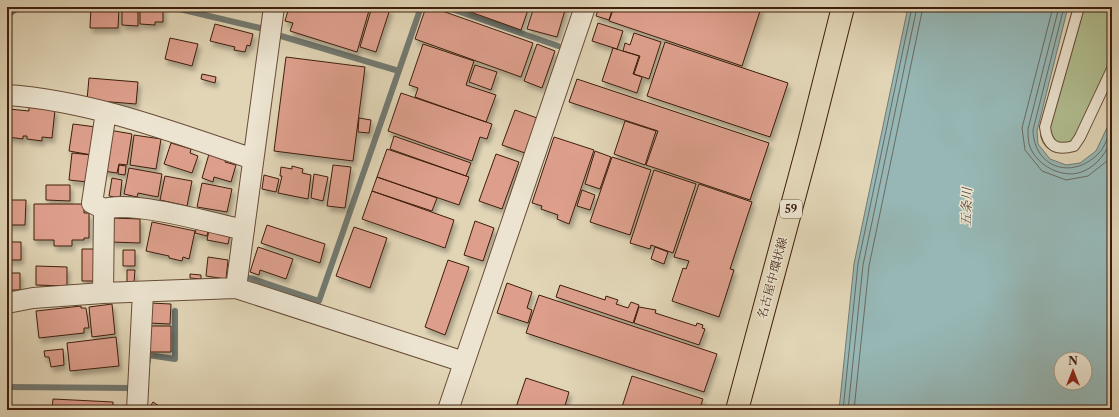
<svg xmlns="http://www.w3.org/2000/svg" width="1119" height="417" font-family="'Libre Caslon Text','Noto Serif JP',serif">
<style>
.green{fill:#b1be90;stroke:#786e4e}
.water{fill:#96b7b5;stroke:#737a72;fill-rule:evenodd}
.lines{fill:none;stroke-linecap:round;stroke-linejoin:round}
.shore{stroke:#6a6a61;stroke-width:1}
.stream{stroke:#737a72;stroke-width:6}
.building{fill:#dd9f8c;stroke:#3f1e0d;filter:url(#shadow)}
.service-casing{stroke:#684c37;stroke-width:12}
.minor-casing{stroke:#684c37;stroke-width:22}
.primary-casing{stroke:#3f1e0d;stroke-width:24}
.service{stroke:#ece4d0;stroke-width:10}
.minor{stroke:#ece4d0;stroke-width:20}
.primary{stroke:#e1d5b6;stroke-width:22}
.labels{text-anchor:middle;dominant-baseline:central;stroke-width:3;stroke-linejoin:round;paint-order:stroke}
.shield{fill:#ece4d0;stroke:#735948;stroke-width:1}
.shield-label{font-size:11px;font-weight:bold;fill:#3f1e0d}
.street-label{font-size:12px;fill:#3f1e0d;stroke:#ece4d0}
.water-label{font-size:13px;font-style:italic;fill:#594c3f;stroke:#ece4d0}
</style>
<defs>
<filter id="shadow"><feDropShadow dx="2.5" dy="4.5" stdDeviation="2" flood-color="#0004"/></filter>
</defs>
<rect width="100%" height="100%" fill="#e1d5b6"/>
<filter id="stains"><feTurbulence type="fractalNoise" baseFrequency=".005" numOctaves="4"/><feColorMatrix values="0 0 0 0 .2 0 0 0 0 .09 0 0 0 0 .02 0 0 0 .5 -.17"/></filter>
<radialGradient id="worn" r=".72"><stop offset=".6" stop-color="#630" stop-opacity="0"/><stop offset="1" stop-color="#630" stop-opacity=".3"/></radialGradient>
<path class="green" d="M1074,7H1112V79L1077,150C1065,154 1048,155 1042,140C1040,137 1041,131 1041,127Z"/>
<path class="water" d="M908,7H1068L1037,131L1038,144L1050,159L1066,165L1080,163L1096,151L1112,117V410H839L854,264ZM1061,359H1085V383H1061Z"/>
<g class="lines">
<path class="shore" d="M1053,7L1022,128L1025,150L1042,171L1066,180L1088,176L1107,161L1112,153
M1059,7L1028,129C1028,134 1028,142 1030,147C1038,167 1065,180 1084,171C1099,164 1106,152 1112,139
M1064,7L1033,130C1034,168 1072,180 1098,154C1105,148 1108,135 1112,127
M843,410L858,264L912,7
M848,410L863,265L917,7
M854,410L869,266L923,7"/>
<path class="stream" d="M171,7L260,28
M446,7L558,46
M9,14L19,7
M281,36L399,71
M250,278L319,301L421,7
M148,361V355L175,359V311
M7,387L131,388"/>
</g>
<path class="building" d="M91,7H119L118,28H90Z
M122,7H138V26L122,25Z
M140,7H163V22H155V25L140,24Z
M289,7H370L357,52L290,31L293,23L285,21Z
M372,7L390,9L376,52L360,47Z
M426,7H431L533,43L521,77L415,39Z
M466,7H529L521,30L465,10Z
M534,7H566L557,37L527,29Z
M599,7H613L609,20L596,16Z
M614,7H759L761,8L742,66L609,21Z
M598,23L623,31L617,49L592,41Z
M215,24L253,34L250,46L247,45L245,52L234,50L235,47L210,41Z
M634,33L661,42L649,79L634,74L640,56L623,51L625,43L630,45Z
M170,38L198,44L192,66L165,59Z
M665,42L788,83L770,137L647,96Z
M423,44L474,61L466,85L496,95L486,122L415,97L418,88L409,85Z
M537,44L555,51L542,88L524,81Z
M613,48L639,56L633,74L642,77L637,93L602,81Z
M286,57L365,67L353,161L274,151Z
M475,65L497,72L491,90L469,82Z
M202,74L216,77L215,83L201,79Z
M89,78L138,82L136,104L87,100Z
M577,79L769,143L750,200L646,165L658,131L569,102Z
M401,93L492,124L487,139L480,137L472,161L388,131Z
M29,107L55,110L52,138L42,137V141L27,139V136H23V139L7,137L9,109L29,111Z
M515,110L537,118L525,153L502,145Z
M359,118L371,120L369,133L358,132Z
M625,121L656,131L645,165L614,154Z
M73,124L96,127L92,155L69,151Z
M109,130L132,134L127,165L119,164L117,173L103,171Z
M134,135L161,139L156,169L130,165Z
M394,136L471,163L466,176L390,149Z
M554,137L594,150L569,224L557,219L558,215L541,209L542,206L532,203Z
M171,143L191,149L190,153L198,156L192,173L164,164Z
M387,149L469,177L459,205L377,177Z
M595,151L611,157L600,189L585,184Z
M72,153L91,155L88,182L69,180Z
M209,154L226,159L225,162L236,165L231,182L214,177L213,182L202,178Z
M496,154L519,162L502,209L479,201Z
M612,157L651,170L630,235L590,222Z
M119,165L126,166L125,175L118,174Z
M333,165L351,167L345,208L327,206Z
M292,166L303,169L302,173L311,175L308,199L278,193L282,176H280L281,167L292,169Z
M129,168L162,174L158,197L138,193L137,197L124,194Z
M654,170L696,184L673,253L651,245L650,249L630,243Z
M314,174L328,177L323,201L311,198Z
M264,175L279,179L276,192L262,189Z
M165,176L192,181L187,206L160,200Z
M377,177L437,198L432,211L372,191Z
M112,178L122,180L120,198L109,196Z
M202,183L232,189L227,212L197,207Z
M699,184L752,202L730,269L734,270L719,317L672,301L683,268L686,269L689,261L674,257Z
M46,185H70V201L46,200Z
M582,190L595,195L590,210L577,206Z
M372,191L454,220L445,248L362,219Z
M10,200H26L25,225H7V204H10Z
M34,204H84V213H89V238H84V240H72V246H54V240H34Z
M112,218L140,219V243L111,242Z
M475,221L494,228L483,261L464,255Z
M152,222L195,231L189,259L183,257L182,261L169,258V256L146,251Z
M267,225L325,244L320,263L261,243Z
M197,227L208,230L207,236L195,233Z
M354,227L387,238L370,288L336,276Z
M209,230L230,235L228,244L207,240Z
M7,237L8,242H21V260H7Z
M258,247L293,259L286,279L260,270L259,275L250,272Z
M655,247L668,252L664,264L651,259Z
M82,249H100L99,281H82Z
M123,250H135V266H123Z
M208,257L228,260L226,279L206,276Z
M448,260L469,267L445,335L425,327Z
M36,266L67,267V286L36,285Z
M127,270H135L134,282H127Z
M7,273H20V290H7Z
M190,274L201,275V279L190,278Z
M507,283L532,292L527,308L532,310L528,323L497,313Z
M560,285L605,300L606,296L618,300L616,304L628,308L631,302L639,305L633,323L556,297Z
M539,295L717,354L704,392L526,333Z
M150,303L171,304L170,324L149,323Z
M112,304L115,334L92,337L89,307Z
M81,306V308H86L89,328H84V333L39,338L36,311Z
M639,307L656,310L655,313L696,326L697,323L703,325L702,328L705,329L699,345L634,323Z
M150,326H171V352H149Z
M116,337L119,366L70,371L67,343Z
M63,349L64,365L51,367L49,357H45L44,351Z
M632,376L703,399L699,410H621Z
M526,378L569,392L564,409L567,410H515Z
M53,399L113,402V410H52Z
M153,402L165,410H148Z"/>
<g class="lines">
<defs>
<path id="service" d="M1079,7L1045,127C1047,146 1056,151 1074,146L1080,137L1112,69"/>
<path id="minor" d="M7,95C92,101 173,132 253,159
M104,209C131,200 213,223 244,230
M236,288L274,7
M103,293L104,209L92,203L106,112
M7,303L33,298L103,293L236,288L464,362
M137,410L143,292
M448,410L585,7"/>
<path id="primary" d="M737,410L809,142L843,7"/>
</defs>
<use href="#service" class="service-casing"/>
<use href="#minor" class="minor-casing"/>
<use href="#primary" class="primary-casing"/>
<use href="#service" class="service"/>
<use href="#minor" class="minor"/>
<use href="#primary" class="primary"/>
</g>
<g class="labels">
<rect class="shield" x="780" y="200" width="22" height="18" rx="3"/>
<g class="shield-label">
<text x="791" y="209">59</text>
</g>
<g class="street-label">
<text transform="translate(772 278) rotate(-75)">名古屋中環状線</text>
</g>
<g class="water-label">
<text transform="translate(966 207) rotate(-88)">五条川</text>
</g>
</g>
<rect width="1119" height="417" fill="none" stroke="#e1d5b6" stroke-width="24"/>
<rect x="8" y="8" width="1103" height="401" fill="none" stroke="#3f1e0d" stroke-width="2"/>
<rect x="12" y="12" width="1095" height="393" fill="none" stroke="#3f1e0d"/>
<g transform="translate(1073 371)"><circle r="19" fill="#ece4d0" stroke="#a79582"/>
<path d="M0-3L7 15L0 10L-7 15Z" fill="#8f2418"/>
<text y="-6" font-size="11" font-weight="bold" text-anchor="middle" fill="#3f1e0d">N</text>
</g>
<rect width="100%" height="100%" filter="url(#stains)"/>
<rect width="100%" height="100%" fill="url(#worn)"/>
</svg>
